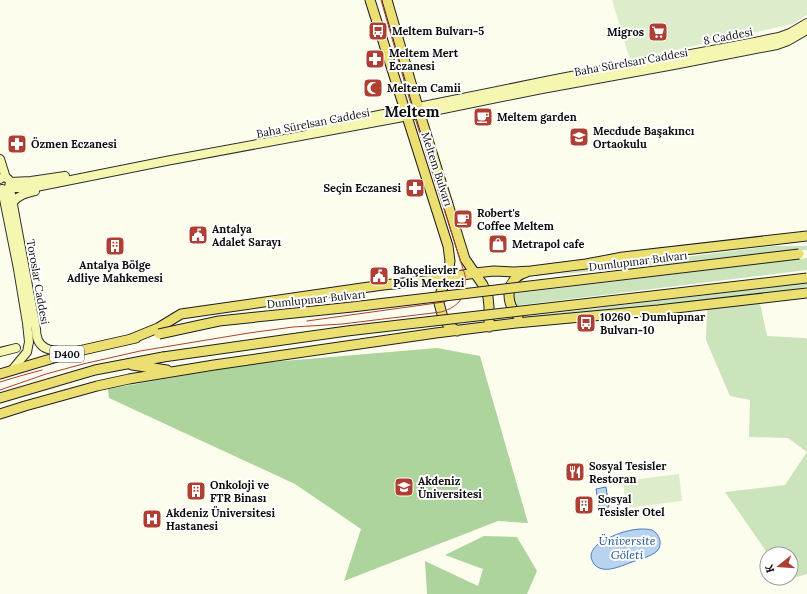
<svg xmlns="http://www.w3.org/2000/svg" width="807" height="594" font-family="Lora,serif">
<style>
.green{fill:#cbe4bb}
.forest{fill:#add49c}
.pitch{fill:#ddedcc}
.water{fill:#b8d3f0;stroke:#467ec0}
.lines{fill:none;stroke-linecap:round;stroke-linejoin:round}
.secondary-casing{stroke:#2f2f2f;stroke-width:10}
.primary-casing{stroke:#1e1e1e;stroke-width:11}
.secondary{stroke:#f5f7b0;stroke-width:8}
.primary{stroke:#ebdf71;stroke-width:9}
.tram{stroke:#af3e33;stroke-width:1}
.primary-bridge-casing{stroke:#1e1e1e;stroke-width:11;stroke-linecap:butt}
.primary-bridge{stroke:#ebdf71;stroke-width:9}
.labels{text-anchor:middle;dominant-baseline:central;stroke-width:4;stroke-linejoin:round;paint-order:stroke}
.shield{fill:#fff;stroke:#565656;stroke-width:1}
.shield-label{font-size:10px;font-weight:bold;fill:#0d0d0d}
.poi-label{font-size:11px;font-weight:bold;fill:#0d0d0d;stroke:#fff;text-anchor:start}
.street-label{font-size:11px;fill:#0d0d0d;stroke:#fff}
.water-label{font-size:12px;font-style:italic;fill:#225292;stroke:#fff}
.district-label{font-size:15px;font-weight:bold;fill:#0d0d0d;stroke:#fff}
</style>
<rect width="100%" height="100%" fill="#fdfdee"/>
<path class="green" d="M773,246H807V250L554,275L588,269Z
M807,258V270L513,306L511,294Z
M807,283V286L796,290L504,323L505,319Z
M760,303L767,336L805,338L807,339V574L786,580L784,578H791V554H768L725,492L785,485L807,452L788,438L749,437L750,400L730,396L706,340L707,309Z"/>
<path class="forest" d="M437,348L480,356L528,523L498,521L344,581L361,529L295,484L109,398L108,389L249,364Z
M484,536L517,537L537,571L527,594H427L425,561L478,586L483,569L445,555Z"/>
<path class="pitch" d="M612,0H807V15L793,24L630,60Z
M679,474L682,501L626,508L623,481Z"/>
<path class="water" d="M606,487L609,507L599,508L596,489Z
M640,529C644,529 649,529 652,530C660,534 663,545 657,551C650,557 640,559 632,562C621,566 603,575 594,564C592,561 591,558 591,555C592,550 596,545 600,543C612,535 626,530 640,529Z"/>
<g class="lines">
<defs>
<path id="secondary" d="M310,129C387,113 464,97 541,82C620,66 700,53 779,37L790,33L807,23
M0,159L6,178
M0,179C4,176 8,177 10,182L9,187
M10,182L31,181L65,176
M2,189L18,269L27,323L29,342L27,352L12,370
M13,202C19,195 26,193 35,191
M0,352L16,348
M69,352C52,351 36,351 36,329L11,194L8,188H31L166,161L414,115L542,89L674,65L777,45L788,41L807,30"/>
<path id="primary" d="M370,0L448,246L450,261L447,278L441,292L439,303L443,318L448,325L457,331
M387,0L420,114L465,259L483,285L488,297L489,307V327
M518,316C504,301 506,278 527,272
M131,339L158,328L181,314L383,285L433,280L475,273L494,271L514,272L531,271L586,264L623,257L807,236
M132,365L167,370
M0,374L74,352L136,338
M0,398L95,370L163,357
M0,414L25,406L97,386L129,379L214,365L436,333L516,323L658,310L807,293"/>
</defs>
<use href="#secondary" class="secondary-casing"/>
<use href="#primary" class="primary-casing"/>
<use href="#secondary" class="secondary"/>
<use href="#primary" class="primary"/>
<path class="tram" d="M307,321L444,302C454,298 460,292 462,281
M0,382L20,376L42,370
M0,390L46,374L83,364L140,351L249,333L293,327L342,324L441,312C460,307 468,294 465,275L414,115L381,0"/>
<defs>
<path id="primary-bridge" d="M159,334L219,321L352,307L799,254
M163,357L347,331L807,278"/>
</defs>
<use href="#primary-bridge" class="primary-bridge-casing"/>
<use href="#primary-bridge" class="primary-bridge"/>
</g>
<defs>
<symbol id="bus-square" viewBox="-11 -11 22 22"><rect x="-9" y="-9" width="18" height="18" rx="4" fill="#af3e33" stroke="#fff"/><path d="M-5-6H5V4H4V6H2V4H-2V6H-4V4H-5ZM-3.5-4V0h7V-4ZM-3.5 1.2v1.5H-2V1.2ZM2 1.2v1.5H3.5V1.2Z" fill="#fff"/></symbol>
<symbol id="supermarket-square" viewBox="-11 -11 22 22"><rect x="-9" y="-9" width="18" height="18" rx="4" fill="#af3e33" stroke="#fff"/><path d="M-6-5.5h2.5l.6 2H6L4.5 2H-2.5L-4.4-4H-6ZM-1.5 3.2a1.3 1.3 0 1 0 .1 0ZM3 3.2a1.3 1.3 0 1 0 .1 0Z" fill="#fff"/></symbol>
<symbol id="pharmacy-square" viewBox="-11 -11 22 22"><rect x="-9" y="-9" width="18" height="18" rx="4" fill="#af3e33" stroke="#fff"/><path d="M-2-6h4v4h4v4h-4v4h-4v-4h-4v-4h4Z" fill="#fff"/></symbol>
<symbol id="mosque-square" viewBox="-11 -11 22 22"><rect x="-9" y="-9" width="18" height="18" rx="4" fill="#af3e33" stroke="#fff"/><path d="M3.5-4.9A6 6 0 1 0 3.5 4.9A5 5 0 1 1 3.5-4.9Z" fill="#fff"/></symbol>
<symbol id="cafe-square" viewBox="-11 -11 22 22"><rect x="-9" y="-9" width="18" height="18" rx="4" fill="#af3e33" stroke="#fff"/><path d="M-5.5-4.5H6V0H3Q3 3.5 0 3.5H-2.5Q-5.5 3.5-5.5 0ZM3-3.2v2h1.7v-2ZM-6 4.5H4V6H-6Z" fill="#fff"/></symbol>
<symbol id="school-square" viewBox="-11 -11 22 22"><rect x="-9" y="-9" width="18" height="18" rx="4" fill="#af3e33" stroke="#fff"/><path d="M0-5L7-2L0 1L-7-2ZM-4 1L0 2.5L4 1V4Q0 6-4 4Z" fill="#fff"/></symbol>
<symbol id="civic-square" viewBox="-11 -11 22 22"><rect x="-9" y="-9" width="18" height="18" rx="4" fill="#af3e33" stroke="#fff"/><path d="M-.6-6.5H3V-4.5H.6V-3L4-1V1h2V6H-6V1h2V-1L-.6-3ZM-1.2 2.5V6h2.4V2.5Z" fill="#fff"/></symbol>
<symbol id="shop-square" viewBox="-11 -11 22 22"><rect x="-9" y="-9" width="18" height="18" rx="4" fill="#af3e33" stroke="#fff"/><path d="M-5-2.5h2.3a2.7 3.5 0 0 1 5.4 0H5L5.5 6h-11ZM-1.5-2.5h3a1.5 2.3 0 0 0-3 0Z" fill="#fff"/></symbol>
<symbol id="building-square" viewBox="-11 -11 22 22"><rect x="-9" y="-9" width="18" height="18" rx="4" fill="#af3e33" stroke="#fff"/><path d="M-4-6H4V6H1V3H-1V6H-4ZM-2.5-4.3h1.7v1.8h-1.7ZM.8-4.3h1.7v1.8H.8ZM-2.5-1h1.7V.8h-1.7ZM.8-1h1.7V.8H.8Z" fill="#fff"/></symbol>
<symbol id="restaurant-square" viewBox="-11 -11 22 22"><rect x="-9" y="-9" width="18" height="18" rx="4" fill="#af3e33" stroke="#fff"/><path d="M-5-6h1v4h1v-4h1v4h1v-4h1v5L-1.5 .5V6h-2V.5L-5-1ZM5-6V6H3V1.5H1.5Q1.5-4 5-6Z" fill="#fff"/></symbol>
<symbol id="university-square" viewBox="-11 -11 22 22"><rect x="-9" y="-9" width="18" height="18" rx="4" fill="#af3e33" stroke="#fff"/><path d="M0-5L7-2L0 1L-7-2ZM-4 1L0 2.5L4 1V4Q0 6-4 4Z" fill="#fff"/></symbol>
<symbol id="hospital-square" viewBox="-11 -11 22 22"><rect x="-9" y="-9" width="18" height="18" rx="4" fill="#af3e33" stroke="#fff"/><path d="M-5-5h3v3.5h4V-5h3V5h-3V1.5h-4V5h-3Z" fill="#fff"/></symbol>
</defs>
<g fill-rule="evenodd">
<use href="#bus-square" x="367" y="20" width="22" height="22"/>
<use href="#supermarket-square" x="647" y="21" width="22" height="22"/>
<use href="#pharmacy-square" x="364" y="48" width="22" height="22"/>
<use href="#mosque-square" x="362" y="77" width="22" height="22"/>
<use href="#cafe-square" x="472" y="106" width="22" height="22"/>
<use href="#school-square" x="568" y="126" width="22" height="22"/>
<use href="#pharmacy-square" x="6" y="133" width="22" height="22"/>
<use href="#pharmacy-square" x="404" y="177" width="22" height="22"/>
<use href="#cafe-square" x="452" y="208" width="22" height="22"/>
<use href="#civic-square" x="187" y="224" width="22" height="22"/>
<use href="#shop-square" x="487" y="233" width="22" height="22"/>
<use href="#building-square" x="104" y="235" width="22" height="22"/>
<use href="#civic-square" x="368" y="265" width="22" height="22"/>
<use href="#bus-square" x="575" y="312" width="22" height="22"/>
<use href="#restaurant-square" x="564" y="461" width="22" height="22"/>
<use href="#university-square" x="393" y="476" width="22" height="22"/>
<use href="#building-square" x="185" y="480" width="22" height="22"/>
<use href="#building-square" x="573" y="494" width="22" height="22"/>
<use href="#hospital-square" x="141" y="508" width="22" height="22"/>
</g>
<g class="labels">
<rect class="shield" x="50" y="346" width="34" height="16" rx="3"/>
<g class="shield-label">
<text x="67" y="354">D400</text>
</g>
<g class="poi-label">
<text x="392" y="31">Meltem Bulvarı-5</text>
<text x="644" y="32" text-anchor="end">Migros</text>
<text x="389" y="53">Meltem Mert<tspan x="389" dy="13">Eczanesi</tspan></text>
<text x="387" y="88">Meltem Camii</text>
<text x="497" y="117">Meltem garden</text>
<text x="593" y="131">Mecdude Başakıncı<tspan x="593" dy="13">Ortaokulu</tspan></text>
<text x="31" y="144">Özmen Eczanesi</text>
<text x="401" y="188" text-anchor="end">Seçin Eczanesi</text>
<text x="477" y="213">Robert's<tspan x="477" dy="13">Coffee Meltem</tspan></text>
<text x="212" y="229">Antalya<tspan x="212" dy="13">Adalet Sarayı</tspan></text>
<text x="512" y="244">Metrapol cafe</text>
<text x="115" y="265" text-anchor="middle">Antalya Bölge<tspan x="115" dy="13">Adliye Mahkemesi</tspan></text>
<text x="393" y="270">Bahçelievler<tspan x="393" dy="13">Polis Merkezi</tspan></text>
<text x="600" y="317">10260 - Dumlupınar<tspan x="600" dy="13">Bulvarı-10</tspan></text>
<text x="589" y="466">Sosyal Tesisler<tspan x="589" dy="13">Restoran</tspan></text>
<text x="418" y="481">Akdeniz<tspan x="418" dy="13">Üniversitesi</tspan></text>
<text x="210" y="485">Onkoloji ve<tspan x="210" dy="13">FTR Binası</tspan></text>
<text x="598" y="499">Sosyal<tspan x="598" dy="13">Tesisler Otel</tspan></text>
<text x="166" y="513">Akdeniz Üniversitesi<tspan x="166" dy="13">Hastanesi</tspan></text>
</g>
<g class="street-label">
<text transform="translate(728 36) rotate(-11)">8 Caddesi</text>
<text transform="translate(631 62) rotate(-10)">Baha Sürelsan Caddesi</text>
<text transform="translate(313 123) rotate(-11)">Baha Sürelsan Caddesi</text>
<text transform="translate(437 169) rotate(72)">Meltem Bulvarı</text>
<text transform="translate(638 261) rotate(-7)">Dumlupınar Bulvarı</text>
<text transform="translate(38 282) rotate(80)">Toroslar Caddesi</text>
<text transform="translate(316 299) rotate(-6)">Dumlupınar Bulvarı</text>
</g>
<g class="water-label">
<text x="627" y="540">Üniversite<tspan x="627" dy="14">Göleti</tspan></text>
</g>
<g class="district-label">
<text x="412" y="111">Meltem</text>
</g>
</g>
<g transform="translate(779 566) rotate(253)"><circle r="19" fill="#ffffff" stroke="#9e9e9e"/>
<path d="M0-3L7 15L0 10L-7 15Z" fill="#af3e33"/>
<text y="-6" font-size="11" font-weight="bold" text-anchor="middle" fill="#0d0d0d">K</text>
</g>
</svg>
